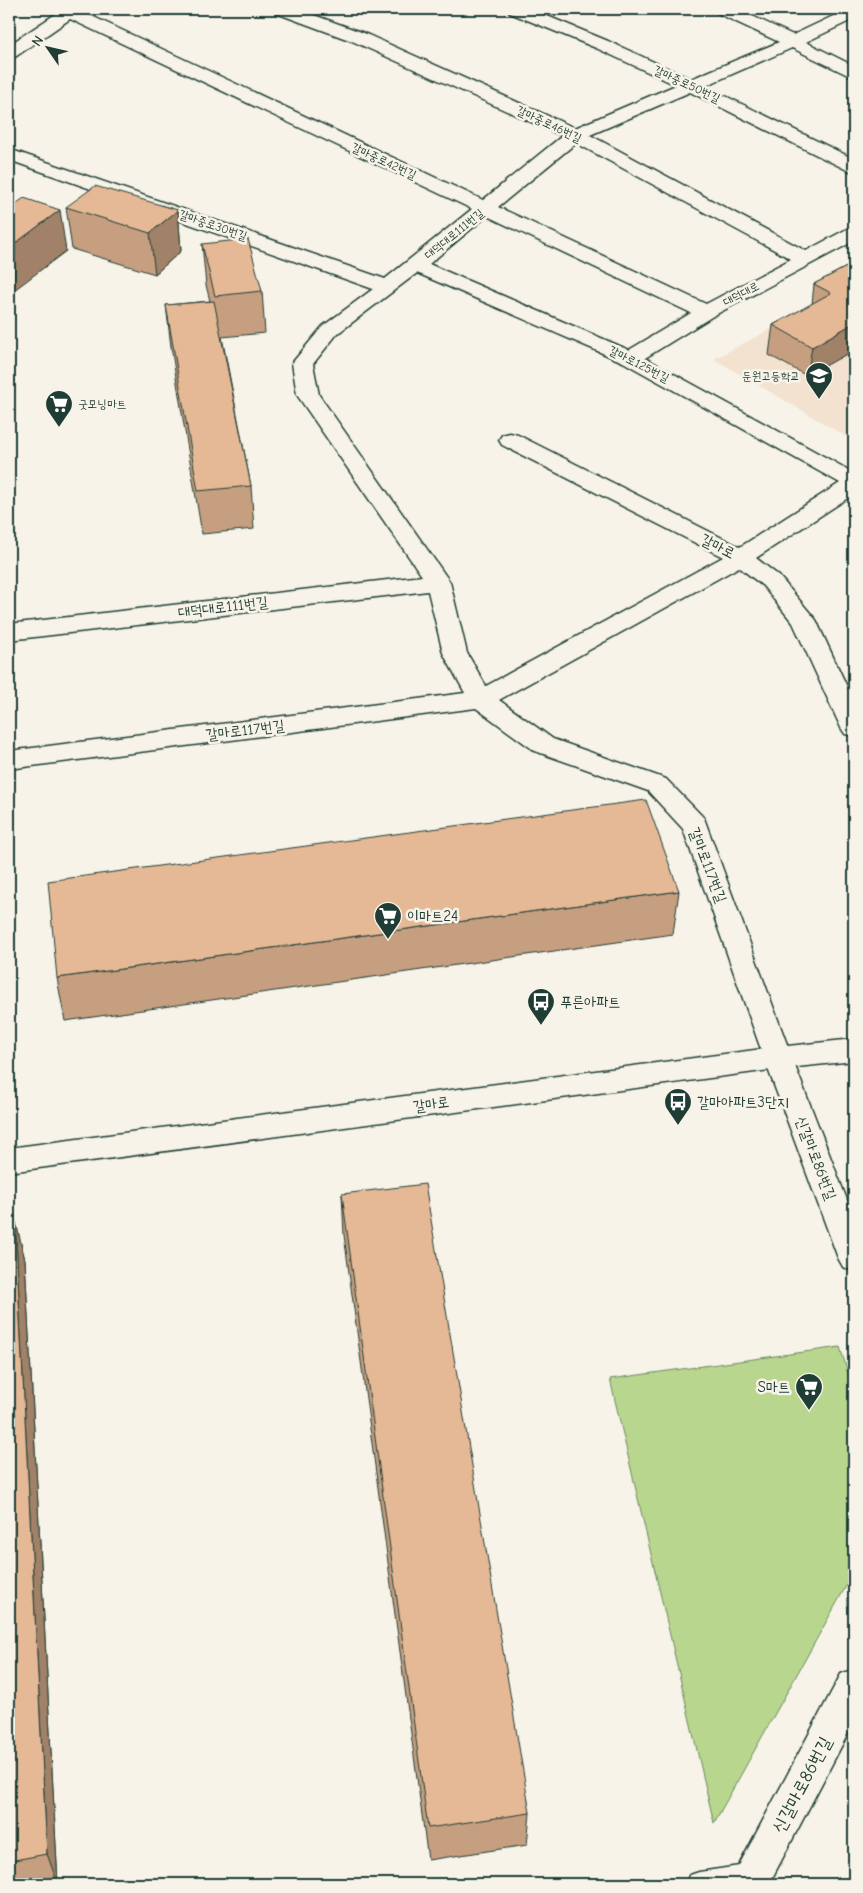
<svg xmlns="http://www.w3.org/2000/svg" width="863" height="1893" font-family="'Comic Neue','Poor Story',sans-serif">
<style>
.built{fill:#f2e2cf}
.green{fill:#b8d68e;stroke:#6c8a61}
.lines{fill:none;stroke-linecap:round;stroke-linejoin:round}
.lane-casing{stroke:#1f3d34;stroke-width:3}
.street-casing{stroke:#1f3d34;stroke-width:3}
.secondary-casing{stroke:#1f3d34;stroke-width:3}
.lane{fill:#f7f3e8;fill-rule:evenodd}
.street{fill:#f7f3e8;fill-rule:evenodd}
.secondary{fill:#f7f3e8;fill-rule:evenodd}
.wall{fill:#c69f81;stroke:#1f3d34}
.shaded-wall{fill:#a18269;stroke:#1f3d34}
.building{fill:#e6b996;stroke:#1f3d34}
.labels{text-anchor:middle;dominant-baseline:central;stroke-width:5;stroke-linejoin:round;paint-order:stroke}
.far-street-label{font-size:12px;fill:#1f3d34;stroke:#f7f3e8}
.far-poi-label{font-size:12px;fill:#1f3d34;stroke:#f7f3e8;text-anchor:end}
.street-label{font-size:15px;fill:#1f3d34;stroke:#f7f3e8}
.poi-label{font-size:15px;fill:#1f3d34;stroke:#f7f3e8;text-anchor:start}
.near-street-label{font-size:18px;fill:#1f3d34;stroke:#f7f3e8}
</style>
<rect width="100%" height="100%" fill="#f7f3e8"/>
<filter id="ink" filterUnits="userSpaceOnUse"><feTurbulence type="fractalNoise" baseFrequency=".02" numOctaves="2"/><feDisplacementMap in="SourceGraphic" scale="10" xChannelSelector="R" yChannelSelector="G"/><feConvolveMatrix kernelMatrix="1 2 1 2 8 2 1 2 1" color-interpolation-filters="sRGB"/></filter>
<g filter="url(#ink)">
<path class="built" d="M854,285V441L714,359Z"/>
<path class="green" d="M840,1347L854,1392V1572L714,1823L610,1379Z"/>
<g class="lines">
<defs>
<path id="lane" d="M753,1864C764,1868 770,1873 774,1884H687L690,1875L699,1872Z"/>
<path id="street" d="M54,9H82L81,11L483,200L562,136L352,41L276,13L274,9H297L364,33L575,128L676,85L596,48L510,13L508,9H530L608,41L691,79L779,42L717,13L715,9H737L793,35L848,9H854V19L806,42L854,66V78L792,48L705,86L854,159V172L847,170L690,92L590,135L806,251L847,229L854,227V241L713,316L645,358L854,473V494L756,558L779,576L816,620L854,702V736L845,734L841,728L793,623L763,586L739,567L499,700L553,739L666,779L704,818L792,1058L854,1218V1271L843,1267L838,1258L764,1058L683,829L648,791L535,751L476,708L9,769V751L465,693L443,653L428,591L9,640V624L422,576L297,395L292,363L323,326L373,289L9,160V149L385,279L472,209L70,19L15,57L9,58V45L57,13ZM576,143L791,259L706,304L498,207ZM487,216L691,313L629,350L429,264ZM417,273L623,362L840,483L740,547L518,435L510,433L502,435L499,440L502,445L723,557L486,686L467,653L450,582L319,395L313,364L337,334Z
M854,1669V1722L769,1884H730L736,1871L841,1674Z"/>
<path id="secondary" d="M854,1039V1061L778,1069L9,1172V1148L778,1047Z"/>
</defs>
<use href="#lane" class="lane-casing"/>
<use href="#street" class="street-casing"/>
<use href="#secondary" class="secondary-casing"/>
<use href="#lane" class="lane"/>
<use href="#street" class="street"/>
<use href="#secondary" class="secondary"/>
</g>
<path class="wall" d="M66,207L178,210L181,251L155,274L72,249Z
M202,244L262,291L265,333L222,337L251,486L254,529L202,534L171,347L166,305L210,301L206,285Z
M854,263L807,376L769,355L773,325L812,304L814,284Z
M679,891L673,934L65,1021L57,978Z
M342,1194L530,1813L527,1845L428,1860L344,1235Z
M15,1219L25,1260L58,1884H9V1220Z"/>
<path class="shaded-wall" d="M60,210L66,251L9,294V248Z
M178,210L181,251L155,274L150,233Z
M854,323V350L807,376L812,347Z
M15,1219L25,1260L58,1884L47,1854Z"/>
<path class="building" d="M95,186L178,210L150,233L66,207Z
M24,198L60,210L9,248V209Z
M248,239L262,291L215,296L202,244Z
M854,263V323L812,347L773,325L831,293L814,284Z
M214,301L251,486L198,491L166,305Z
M646,800L679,891L57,978L48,881Z
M425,1184L530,1813L428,1828L342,1194Z
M15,1219L47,1854L9,1861V1220Z"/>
</g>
<defs>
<symbol id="school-pin" viewBox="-11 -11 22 30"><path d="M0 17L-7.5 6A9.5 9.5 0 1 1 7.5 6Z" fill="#1f3d34" stroke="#f7f3e8"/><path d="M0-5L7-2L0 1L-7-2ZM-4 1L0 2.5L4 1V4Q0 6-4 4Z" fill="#fff"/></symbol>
<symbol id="supermarket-pin" viewBox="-11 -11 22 30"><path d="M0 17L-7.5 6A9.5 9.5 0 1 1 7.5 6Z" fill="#1f3d34" stroke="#f7f3e8"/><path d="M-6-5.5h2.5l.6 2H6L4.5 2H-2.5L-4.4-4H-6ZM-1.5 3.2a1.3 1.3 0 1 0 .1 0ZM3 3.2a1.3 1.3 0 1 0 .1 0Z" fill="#fff"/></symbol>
<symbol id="bus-pin" viewBox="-11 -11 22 30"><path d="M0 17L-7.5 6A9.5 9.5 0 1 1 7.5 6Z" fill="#1f3d34" stroke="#f7f3e8"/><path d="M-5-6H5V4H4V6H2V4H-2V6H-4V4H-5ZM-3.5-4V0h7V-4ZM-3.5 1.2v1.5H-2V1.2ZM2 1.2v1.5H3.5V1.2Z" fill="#fff"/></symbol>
</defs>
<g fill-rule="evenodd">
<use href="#school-pin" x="803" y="360" width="32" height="43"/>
<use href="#supermarket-pin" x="43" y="388" width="32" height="43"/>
<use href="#supermarket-pin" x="372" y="900" width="32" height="43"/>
<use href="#bus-pin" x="525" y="986" width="32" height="43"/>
<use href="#bus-pin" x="662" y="1086" width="32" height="43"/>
<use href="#supermarket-pin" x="793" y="1371" width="32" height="43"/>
</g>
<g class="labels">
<g class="far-street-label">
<text transform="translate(687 84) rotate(25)">갈마중로50번길</text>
<text transform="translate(549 124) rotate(25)">갈마중로46번길</text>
<text transform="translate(384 161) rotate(25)">갈마중로42번길</text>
<text transform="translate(213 225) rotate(19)">갈마중로30번길</text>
<text transform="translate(454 234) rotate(-39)">대덕대로111번길</text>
<text transform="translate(741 294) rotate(-28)">대덕대로</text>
<text transform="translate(639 364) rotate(27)">갈마로125번길</text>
</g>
<g class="far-poi-label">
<text x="800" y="376">둔원고등학교</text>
<text x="78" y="404" text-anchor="start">굿모닝마트</text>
</g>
<g class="street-label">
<text transform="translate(718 546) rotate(27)">갈마로</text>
<text transform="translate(223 607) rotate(-7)">대덕대로111번길</text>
<text transform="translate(245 730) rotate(-7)">갈마로117번길</text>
<text transform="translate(708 865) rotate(69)">갈마로117번길</text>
<text transform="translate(431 1104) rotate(-8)">갈마로</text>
<text transform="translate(816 1158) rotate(69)">신갈마로86번길</text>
</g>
<g class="poi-label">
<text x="407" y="916">이마트24</text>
<text x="560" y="1002">푸른아파트</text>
<text x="697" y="1102">갈마아파트3단지</text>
<text x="790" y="1387" text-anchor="end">S마트</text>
</g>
<g class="near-street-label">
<text transform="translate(802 1785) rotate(-62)">신갈마로86번길</text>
</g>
</g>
<rect width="863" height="1893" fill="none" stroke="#f7f3e8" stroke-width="30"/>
<rect x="15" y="15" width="833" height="1863" fill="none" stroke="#1f3d34" stroke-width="2" filter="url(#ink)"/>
<g transform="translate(48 48) rotate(304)" stroke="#f7f3e8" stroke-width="4" paint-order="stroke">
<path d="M0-4L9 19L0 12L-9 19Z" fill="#1f3d34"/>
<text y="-8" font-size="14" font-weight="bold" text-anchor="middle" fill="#1f3d34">N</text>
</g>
</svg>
